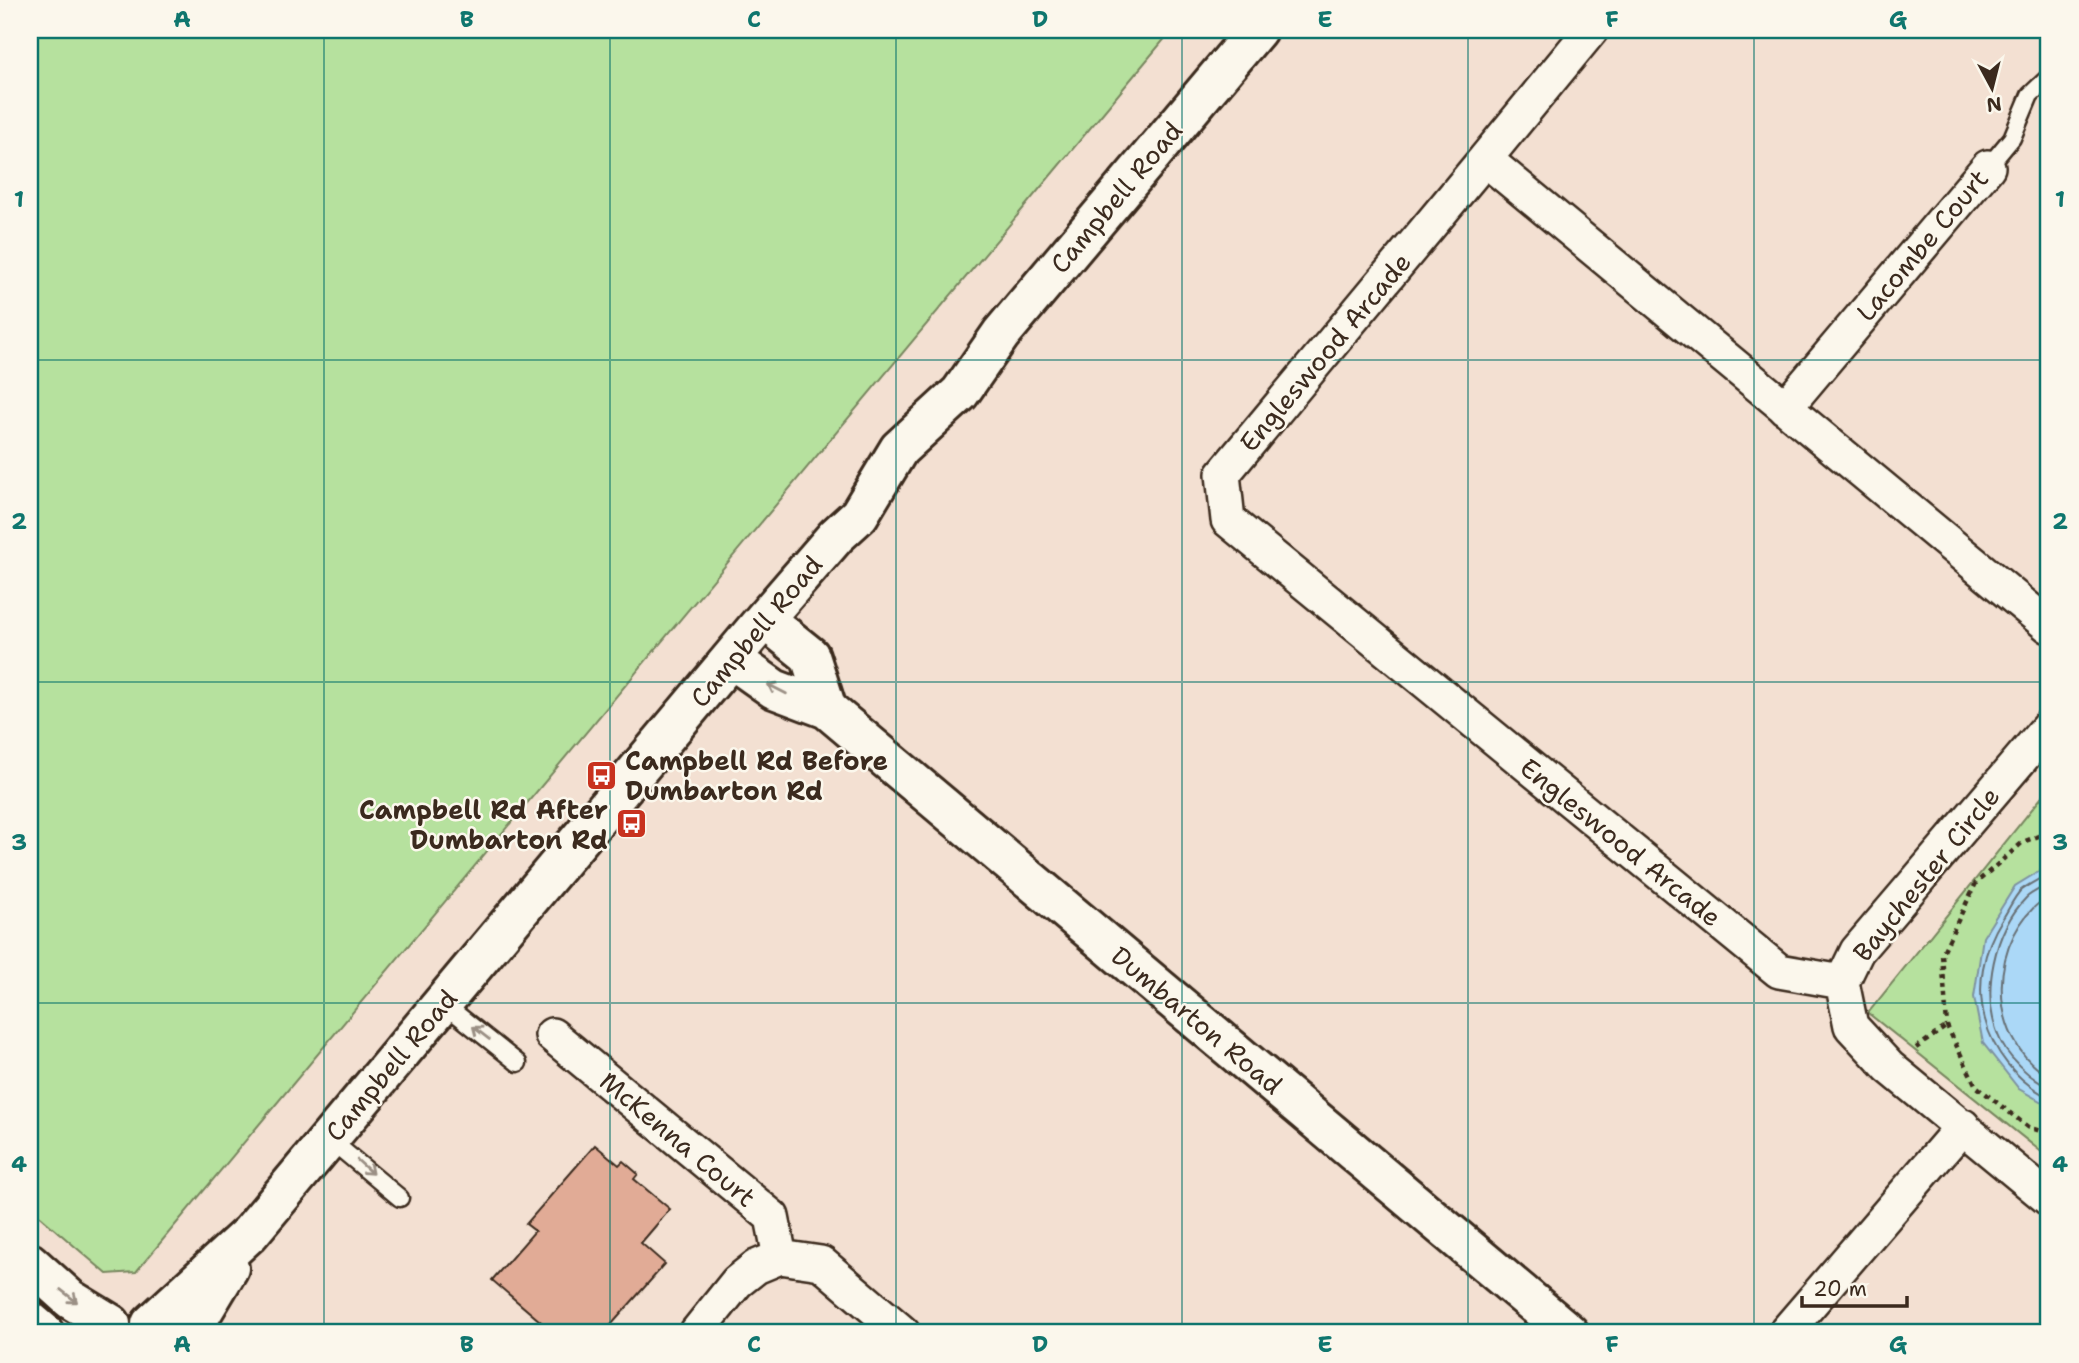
<svg xmlns="http://www.w3.org/2000/svg" width="2079" height="1363" font-family="'Shantell Sans',sans-serif">
<style>
.green{fill:#b6e19e;stroke:#78865e;stroke-width:2}
.water{fill:#abd8f7;stroke:#7e92a0;stroke-width:2}
.lines{fill:none;stroke-linecap:round;stroke-linejoin:round}
.shore{stroke:#687075;stroke-width:2}
.building{fill:#e1ab96;stroke:#3b2a1e;stroke-width:2}
.service-casing{stroke:#3b2a1e;stroke-width:21}
.minor-casing{stroke:#3b2a1e;stroke-width:38}
.tertiary-casing{stroke:#3b2a1e;stroke-width:44}
.path{stroke:#3b2a1e;stroke-width:4.5;stroke-dasharray:5 5;stroke-linecap:butt}
.service{stroke:#fbf7ec;stroke-width:16}
.minor{stroke:#fbf7ec;stroke-width:33}
.tertiary{stroke:#fbf7ec;stroke-width:38}
.oneway{stroke:#9b9085}
.grid{fill:none;stroke:#0f766e;stroke-width:2;stroke-opacity:0.55}
.labels{text-anchor:middle;dominant-baseline:central;stroke-width:5;stroke-linejoin:round;paint-order:stroke}
.street-label{font-size:26px;fill:#3b2a1e;stroke:#fbf7ec}
.poi-label{font-size:26px;font-weight:bold;fill:#3b2a1e;stroke:#fbf7ec;text-anchor:start}
.neatline{fill:none;stroke:#0f766e;stroke-width:2.5}
.grid-label{font-size:23px;text-anchor:middle;font-weight:bold;fill:#0f766e}
</style>
<rect width="100%" height="100%" fill="#f3e0d2"/>
<filter id="ink" filterUnits="userSpaceOnUse"><feTurbulence type="fractalNoise" baseFrequency=".0143" numOctaves="2"/><feDisplacementMap in="SourceGraphic" scale="14" xChannelSelector="R" yChannelSelector="G"/><feConvolveMatrix kernelMatrix="1 2 1 2 8 2 1 2 1" color-interpolation-filters="sRGB"/></filter>
<g filter="url(#ink)">
<path class="green" d="M30,30H1172L136,1272L107,1274L30,1208Z
M2049,788V1158L1868,1013Z"/>
<path class="water" d="M2049,865V1106L2019,1089L1983,1043L1974,997L1983,937L2015,886Z"/>
<g class="lines">
<path class="shore" d="M2049,873C2040,879 2029,884 2021,890C2014,897 2009,909 2003,918C1961,984 1981,1061 2049,1098
M2049,884C2042,888 2032,892 2026,898C1994,931 1981,992 1998,1035C2006,1057 2029,1077 2049,1088
M2049,896C1988,933 1984,1040 2049,1076"/>
</g>
<path class="building" d="M595,1145L619,1165L623,1161L638,1174L634,1179L670,1209L641,1243L665,1264L604,1333H554L492,1280L535,1231L526,1224Z"/>
<g class="lines">
<defs>
<path id="service" d="M1988,167L2012,138L2030,95L2049,77
M444,1004L518,1063
M328,1138L400,1198"/>
<path id="minor" d="M1485,159L1591,30
M1785,408L1988,167
M2049,726L1857,951L1842,982L1851,1026L1889,1067L2049,1199
M1842,982L1779,971L1228,520L1223,474L1485,159L2049,626
M552,1035L772,1217L780,1257
M696,1333L737,1282L756,1267L780,1257L821,1263L903,1333
M1785,1333L1963,1126"/>
<path id="tertiary" d="M764,619L810,656L827,709
M733,660L774,689L827,709L1569,1333
M30,1263L70,1299L111,1324
M30,1321L44,1333
M151,1324L250,1233L764,619L836,536L859,515L899,449L960,393L1001,334L1257,30
M190,1333L229,1268"/>
</defs>
<use href="#service" class="service-casing"/>
<use href="#minor" class="minor-casing"/>
<use href="#tertiary" class="tertiary-casing"/>
<path class="path" d="M2049,832L2023,842L1976,883L1942,954L1947,1026L1976,1086L2028,1127L2049,1134
M1916,1048L1947,1026"/>
<use href="#service" class="service"/>
<use href="#minor" class="minor"/>
<use href="#tertiary" class="tertiary"/>
</g>
<defs><path id="oneway-shaft" d="M-6 0H5M1.5-3L5.5 0L1.5 3" fill="none" stroke-width="1.6" stroke-linecap="round" stroke-linejoin="round" transform="scale(1.75)"/></defs>
<g class="oneway">
<use href="#oneway-shaft" transform="translate(777 689) rotate(-153)"/>
<use href="#oneway-shaft" transform="translate(481 1033) rotate(-142)"/>
<use href="#oneway-shaft" transform="translate(365 1167) rotate(42)"/>
<use href="#oneway-shaft" transform="translate(69 1296) rotate(38)"/>
</g>
</g>
<path class="grid" d="M324,30V1333M610,30V1333M896,30V1333M1182,30V1333M1468,30V1333M1754,30V1333M30,360H2049M30,682H2049M30,1003H2049"/>
<defs>
<symbol id="bus-square" viewBox="-11 -11 22 22"><rect x="-9" y="-9" width="18" height="18" rx="4" fill="#c8321e" stroke="#fbf7ec"/><path d="M-5-6H5V4H4V6H2V4H-2V6H-4V4H-5ZM-3.5-4V0h7V-4ZM-3.5 1.2v1.5H-2V1.2ZM2 1.2v1.5H3.5V1.2Z" fill="#fff"/></symbol>
</defs>
<g fill-rule="evenodd">
<use href="#bus-square" x="584" y="758" width="35" height="35"/>
<use href="#bus-square" x="614" y="806" width="35" height="35"/>
</g>
<g class="labels">
<g class="street-label">
<text transform="translate(1116 197) rotate(-50)">Campbell Road</text>
<text transform="translate(1922 245) rotate(-50)">Lacombe Court</text>
<text transform="translate(1325 352) rotate(-50)">Engleswood Arcade</text>
<text transform="translate(756 631) rotate(-50)">Campbell Road</text>
<text transform="translate(1621 842) rotate(39)">Engleswood Arcade</text>
<text transform="translate(1926 874) rotate(-51)">Baychester Circle</text>
<text transform="translate(1197 1020) rotate(40)">Dumbarton Road</text>
<text transform="translate(391 1065) rotate(-50)">Campbell Road</text>
<text transform="translate(678 1139) rotate(40)">McKenna Court</text>
</g>
<g class="poi-label">
<text x="625" y="760">Campbell Rd Before<tspan x="625" dy="30">Dumbarton Rd</tspan></text>
<text x="608" y="809" text-anchor="end">Campbell Rd After<tspan x="608" dy="30">Dumbarton Rd</tspan></text>
</g>
</g>
<rect width="2079" height="1363" fill="none" stroke="#fbf7ec" stroke-width="77"/>
<g transform="translate(1992 88) rotate(173)" stroke="#fbf7ec" stroke-width="5" paint-order="stroke">
<path d="M0-5L12 26L0 18L-12 26Z" fill="#3b2a1e"/>
<text y="-10" font-size="19" font-weight="bold" text-anchor="middle" fill="#3b2a1e">N</text>
</g>
<path d="M1802 1296v10h105v-10" fill="none" stroke="#3b2a1e" stroke-width="3.5"/>
<text x="1813" y="1296" font-size="21" fill="#3b2a1e" stroke="#fbf7ec" stroke-width="5" paint-order="stroke">20 m</text>
<rect x="38" y="38" width="2002" height="1286" class="neatline"/>
<g class="grid-label">
<text x="182" y="27">A</text>
<text x="467" y="27">B</text>
<text x="754" y="27">C</text>
<text x="1040" y="27">D</text>
<text x="1325" y="27">E</text>
<text x="1612" y="27">F</text>
<text x="1898" y="27">G</text>
<text x="19" y="207">1</text>
<text x="2060" y="207">1</text>
<text x="19" y="529">2</text>
<text x="2060" y="529">2</text>
<text x="19" y="850">3</text>
<text x="2060" y="850">3</text>
<text x="19" y="1172">4</text>
<text x="2060" y="1172">4</text>
<text x="182" y="1352">A</text>
<text x="467" y="1352">B</text>
<text x="754" y="1352">C</text>
<text x="1040" y="1352">D</text>
<text x="1325" y="1352">E</text>
<text x="1612" y="1352">F</text>
<text x="1898" y="1352">G</text>
</g>
</svg>
